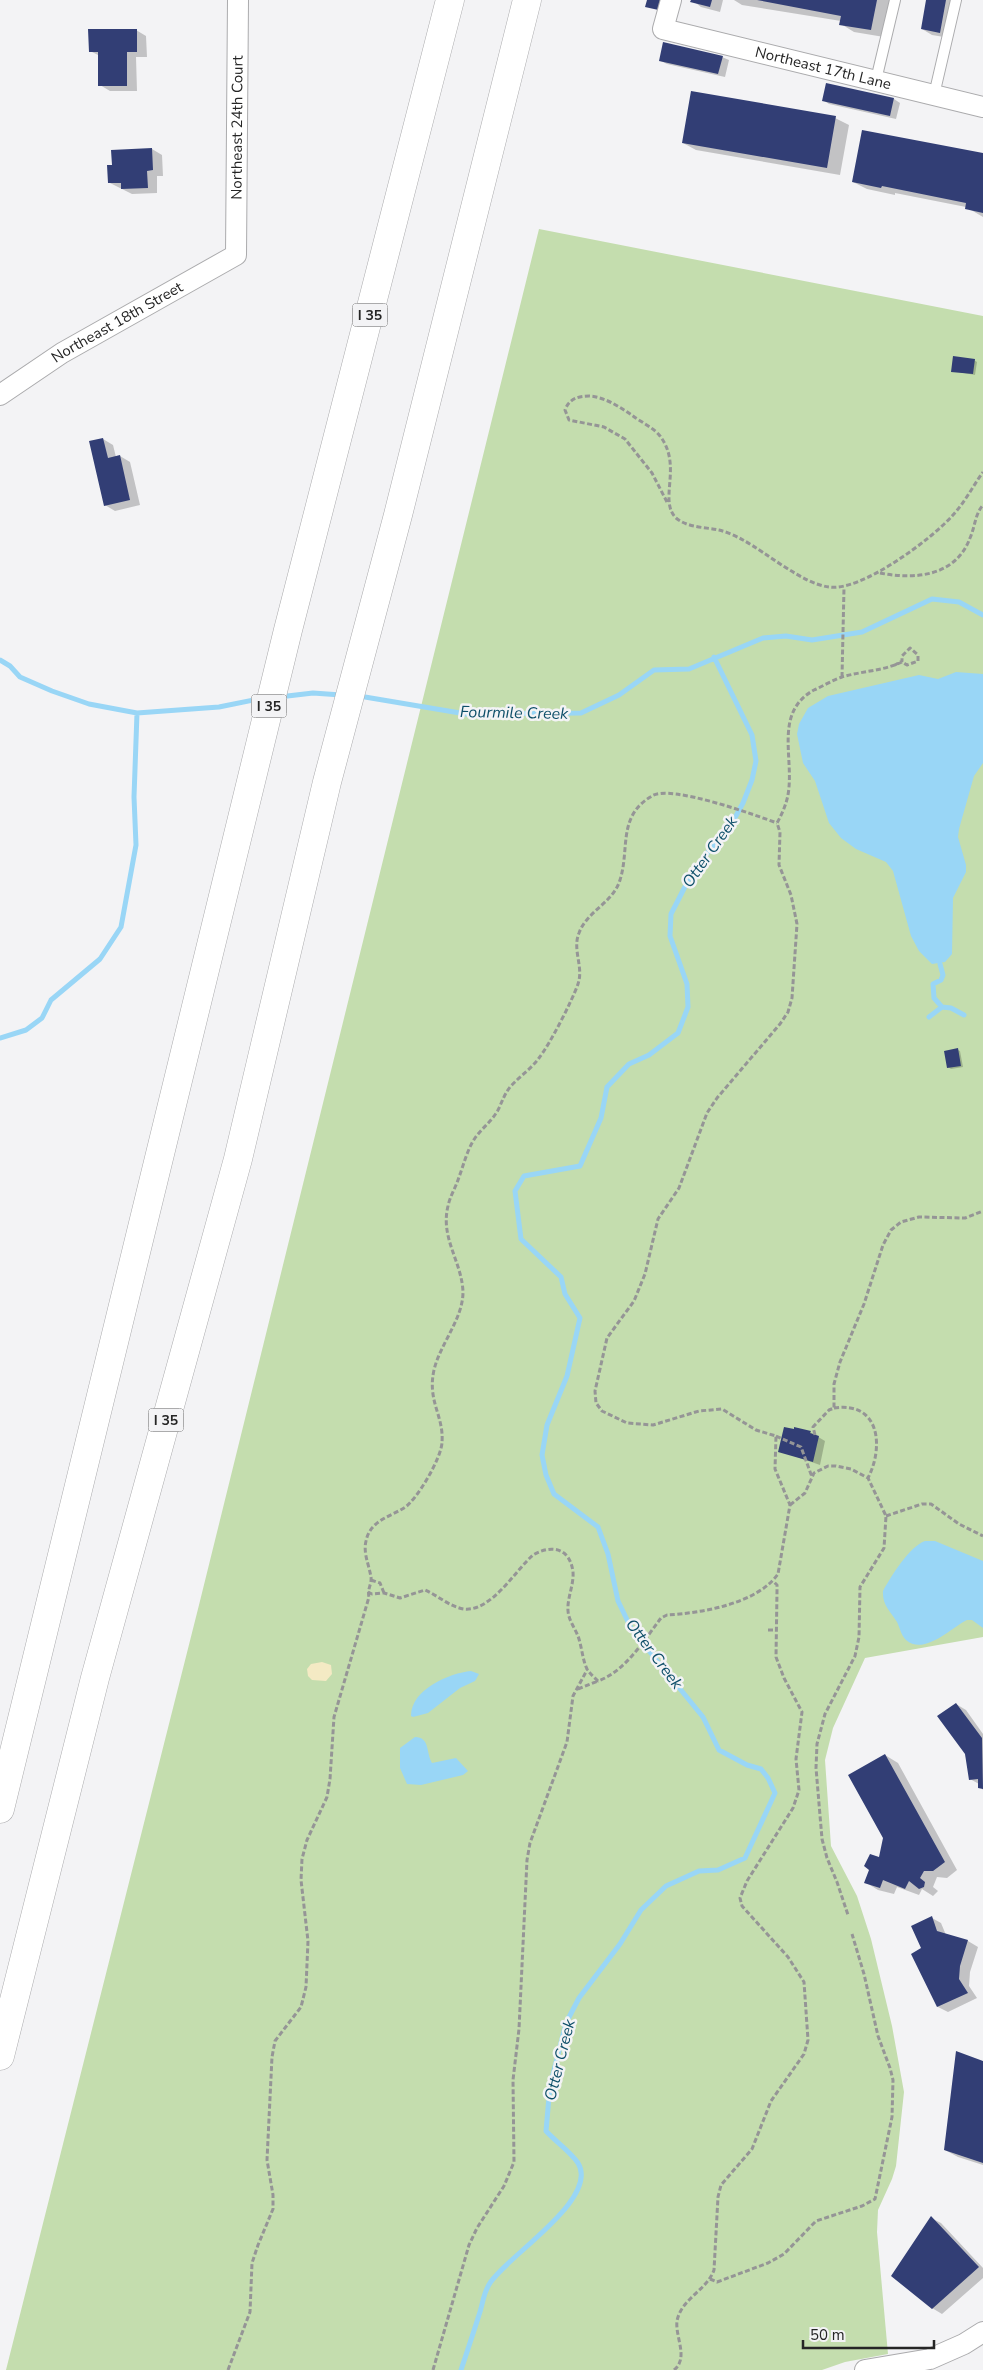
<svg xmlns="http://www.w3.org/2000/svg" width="983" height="2370" font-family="'Nunito Sans',sans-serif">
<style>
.green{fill:#c4ddae}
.sand{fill:#f4eac4}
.water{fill:#99d6f6}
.shadow{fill:#0003}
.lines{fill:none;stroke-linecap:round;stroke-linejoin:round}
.stream{stroke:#99d6f6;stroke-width:5}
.building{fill:#323e75}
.service-casing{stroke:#ababad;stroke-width:12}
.minor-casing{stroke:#ababad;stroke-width:22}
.motorway-casing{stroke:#ababad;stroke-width:29}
.path{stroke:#959596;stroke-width:3;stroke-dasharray:5 2.5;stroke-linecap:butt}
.service{stroke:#fff;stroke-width:10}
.minor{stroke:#fff;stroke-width:20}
.motorway{stroke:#fff;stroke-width:28}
.labels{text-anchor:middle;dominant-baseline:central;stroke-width:5;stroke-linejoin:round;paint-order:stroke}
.shield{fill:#f3f3f5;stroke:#636363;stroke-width:1}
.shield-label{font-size:14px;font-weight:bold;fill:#252525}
.street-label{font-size:15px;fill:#252525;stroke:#f3f3f5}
.water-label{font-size:16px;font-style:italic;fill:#0e4f69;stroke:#f3f3f5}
</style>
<rect width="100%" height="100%" fill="#f3f3f5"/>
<path class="green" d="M539,229L983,316V1637L865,1658L833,1728L825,1760L831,1846L857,1896L871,1939L892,2026L904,2092L896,2166L892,2179L878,2210L877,2232L888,2354L845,2362L822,2370H6L199,1605Z"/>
<path class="sand" d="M322,1662L331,1665L332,1674L326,1681L312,1680L308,1676L307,1669L311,1664Z"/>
<path class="water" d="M956,672L983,674V763L974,776L959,829L958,837L966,865V872L953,898L952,954L945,962L932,964L919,951L911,936L893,871L886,862L856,849L841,838L829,823L815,781L803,763L797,734L799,724L808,708L828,696L919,675L938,679Z
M925,1541H935L983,1561V1628L972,1620H967C951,1628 924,1656 906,1640C901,1635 900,1628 897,1622C890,1611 882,1605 883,1591C892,1575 909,1547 925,1541Z
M471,1671L479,1674L475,1681L460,1688L428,1713L413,1717L411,1716C411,1689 450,1673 471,1671Z
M415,1737C430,1737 426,1753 432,1763L456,1758L468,1771L463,1775L421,1785L407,1784L400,1768V1748Z"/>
<path class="shadow" d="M692,0H723L720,12L701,7Z
M734,0H891L884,37L854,32L841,24V21L742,5Z
M928,0H956L950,38L932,35L922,29Z
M136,30L146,36L147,57H136L137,91H110L100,85V56L90,51Z
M722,57L729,60L725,77L667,64L661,61Z
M894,99L900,103L896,119L829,104L823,100Z
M835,118L849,125L840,175L696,150L683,143Z
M152,149L162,155L163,176H157V193L132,194L110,183Z
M983,155V217L966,207L895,193V195L867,189L853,182Z
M974,360L977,362L975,375L953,371Z
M103,439L113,445L116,457L120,456L130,462L140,505L115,511L105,505Z
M958,1050L960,1051L963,1067L951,1069L948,1067Z
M795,1428L810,1432L825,1441L820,1465L780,1451Z
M956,1704L966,1710L983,1734V1790L979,1784L970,1779Z
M885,1755L898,1763L957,1870L947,1878L937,1877L933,1887L938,1891L933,1896L922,1889L919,1895L897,1887L894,1894L878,1890L865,1882L880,1859L885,1838Z
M932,1918L941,1923L946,1935L968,1941L978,1947L970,1972L969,1986L977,1998L948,2012L938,2007L913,1954L923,1948Z
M983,2062V2165L958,2157L945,2150Z
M931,2218L941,2223L983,2268V2278L942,2314L932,2308Z"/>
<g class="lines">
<path class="stream" d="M0,660L10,666L20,677L52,691L89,704L137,713L219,707L263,698
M359,696L466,714L581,713L619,695L654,670L689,669L763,638L786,636L812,640L862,632L932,599L959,602L983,615
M279,697L313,693L341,695
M940,964L943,975L941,980L933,984L934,998L942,1007L951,1008L964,1015
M929,1017L942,1007
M0,1038L26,1030L42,1018L51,1000L100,959L121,927L136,845L134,797L137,713
M461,2370C467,2352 473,2334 479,2315C483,2304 483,2293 490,2283C507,2256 600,2199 578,2163C570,2151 556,2142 546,2131L550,2086L566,2023L579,1998L620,1944L641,1910L666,1886L699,1871L718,1870L745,1858L775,1793L768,1778L761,1769L747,1765L719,1750L703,1717L632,1630L618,1601L608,1554L598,1527L554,1494L546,1475L542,1455L547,1425L567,1376L580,1318L565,1294L561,1277L521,1239L515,1191L524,1176L580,1166L601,1118L607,1087L629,1064L649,1055L678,1033L688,1007L687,984L670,936L671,914L691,875L711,848L725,836L743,803L752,780L756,761L752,735L714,657"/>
</g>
<path class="building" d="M647,0H666L663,11L645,7Z
M691,0H712L710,7L690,2Z
M757,0H877L871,30L839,25L841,16Z
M926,0H946L940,33L921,29Z
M88,29H137V52H127V86H98V52H89Z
M663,42L723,56L718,74L659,61Z
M826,83L894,98L890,116L822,101Z
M691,91L836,116L827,168L682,143Z
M862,130L983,153V213L965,209L966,203L882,186L881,188L852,182Z
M152,148L153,170L147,171L148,188L121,189V183H108L107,165H112L111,150Z
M953,356L975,359L973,374L951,372Z
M103,438L108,458L120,455L130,500L104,506L89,441Z
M958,1048L961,1066L947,1068L944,1051Z
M784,1427L794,1429V1427L811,1431L810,1433L819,1436L813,1462L778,1452Z
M956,1703L982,1738L983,1789L978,1788V1779L969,1780L965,1754L937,1716Z
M885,1754L945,1862L933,1871H924L920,1878L925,1882L924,1887L919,1889L909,1881L905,1889L883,1880L880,1888L864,1883L869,1870L864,1866L870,1854L879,1857L883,1838L848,1775Z
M932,1916L937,1931L968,1940L960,1966L959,1979L968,1993L937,2007L911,1954L921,1948L911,1926Z
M956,2051L983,2061V2163L944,2150Z
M931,2216L979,2267L932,2309L891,2276Z"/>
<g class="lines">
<defs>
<path id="service" d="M876,80L895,0
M934,95L956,0"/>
<g id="minor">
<path id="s1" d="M671,0L663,29L983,107"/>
<path id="s2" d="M0,395L62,353L236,255L238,0"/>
<path d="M865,2370L930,2359L964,2344L983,2332"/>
</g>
<path id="motorway" d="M0,1809L288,630L450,0
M0,2056L95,1678L238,1159L327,782L398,515L527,0"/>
</defs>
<use href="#service" class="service-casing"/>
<use href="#minor" class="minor-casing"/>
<use href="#motorway" class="motorway-casing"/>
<path class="path" d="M667,502L652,473L625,439L604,427L569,420L565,410C569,399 578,396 589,396C605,397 620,407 633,416C641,422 654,428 660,436C683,466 658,500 676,518C688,528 705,527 719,530C727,532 736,536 743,540C767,553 803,584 829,587C861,592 932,539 953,515C965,502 973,486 983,472
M880,573C916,580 956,576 970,538C975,527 975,514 983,505
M842,677L844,588
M834,1408C880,1401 884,1447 868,1478
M815,1435L813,1427L829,1410L834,1408V1384L840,1362L864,1304L883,1245L891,1230L901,1222L919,1217L965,1218L983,1211
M776,1436L801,1447L812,1477
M790,1505L805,1493L814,1473L828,1466H836L851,1469L868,1478L886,1516L884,1548L860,1587L859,1637L855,1656L825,1714L817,1744L816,1768L822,1839L827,1858L837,1882L848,1915
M886,1516L922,1504H931L959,1524L983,1536
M371,1580L380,1583L384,1593
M368,1592L372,1594L384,1593L400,1598L425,1590C437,1595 450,1607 464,1609C491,1612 515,1571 533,1555C552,1544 570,1548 573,1572C574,1585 567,1598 568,1611C569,1622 576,1629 579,1639C582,1649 583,1661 587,1669C590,1674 594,1677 598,1681C626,1671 644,1640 661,1618L667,1615C701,1613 757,1604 778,1574L790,1505L775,1469L776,1436L756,1430L722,1409L699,1411L653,1425L627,1423L602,1411L596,1403L595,1391L607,1338L634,1301L645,1274L658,1219L679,1188L707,1113L717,1098L780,1024L788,1012L792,998L797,924L791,895L779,865L780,832L777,823C783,812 788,801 789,787C792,752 776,711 814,690C823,686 833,680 842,677C862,671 883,671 902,662L907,665L918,661V655L910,648L902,656V661L895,665
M768,1630H776
M578,1689L598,1681
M710,2279L717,2282L768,2263L784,2254L816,2221L862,2206L875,2199L892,2117L893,2080L890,2068L878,2036L864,1974L852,1934
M228,2370L250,2312L252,2263L258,2245L273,2209V2195L267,2160L272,2057L275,2041L301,2007L306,1987L308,1941L301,1880L302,1859L307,1840L327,1797L330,1779L334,1717L369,1597C367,1589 372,1584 371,1577C369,1565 363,1553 366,1541C370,1521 389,1517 404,1508C417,1500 442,1457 442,1442C444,1416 427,1401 434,1370C440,1344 463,1319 463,1292C462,1262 440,1238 448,1206C450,1196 456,1187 459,1177C464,1164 467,1150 475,1138C482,1128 492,1121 498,1110C502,1102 504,1095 510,1087C519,1077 531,1069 539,1058C550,1044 572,1001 578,984C584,967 572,950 579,933C587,911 613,903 620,880C630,849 617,816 652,796C670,784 755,815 777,823
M433,2370L469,2245L477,2228L504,2186L514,2162L513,2080L519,2029L527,1860L530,1843L567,1742L573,1696L587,1670
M674,2370C689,2358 675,2337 677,2321C681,2299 707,2290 714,2270L718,2197L721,2185L752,2149L771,2101L804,2054L808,2040L804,1982L788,1957L742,1906L740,1898L747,1881L793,1808L799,1790L796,1759L802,1712L784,1678L776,1657L777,1591V1585L773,1581"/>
<use href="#service" class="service"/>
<use href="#minor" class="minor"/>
<use href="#motorway" class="motorway"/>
</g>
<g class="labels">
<g class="shield">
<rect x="352.5" y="303.5" width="35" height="23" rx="4"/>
<rect x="251.5" y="694.5" width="35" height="23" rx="4"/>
<rect x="148.5" y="1408.5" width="35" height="23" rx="4"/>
</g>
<g class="shield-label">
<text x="370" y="315">I 35</text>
<text x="269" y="706">I 35</text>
<text x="166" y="1420">I 35</text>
</g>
<g class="street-label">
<text stroke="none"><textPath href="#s1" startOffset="195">Northeast 17th Lane</textPath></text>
<text stroke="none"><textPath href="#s2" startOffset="402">Northeast 24th Court</textPath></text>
<text stroke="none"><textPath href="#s2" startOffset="138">Northeast 18th Street</textPath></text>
</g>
<g class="water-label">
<text transform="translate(514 713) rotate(1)">Fourmile Creek</text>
<text transform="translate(710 852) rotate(-55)">Otter Creek</text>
<text transform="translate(654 1654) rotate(53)">Otter Creek</text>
<text transform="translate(560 2060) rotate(-76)">Otter Creek</text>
</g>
</g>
<path d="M803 2340v8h131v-8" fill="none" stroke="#252525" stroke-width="2.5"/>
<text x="810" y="2340" font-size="15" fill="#252525" stroke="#f3f3f5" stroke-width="4" paint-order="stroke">50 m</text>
</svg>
